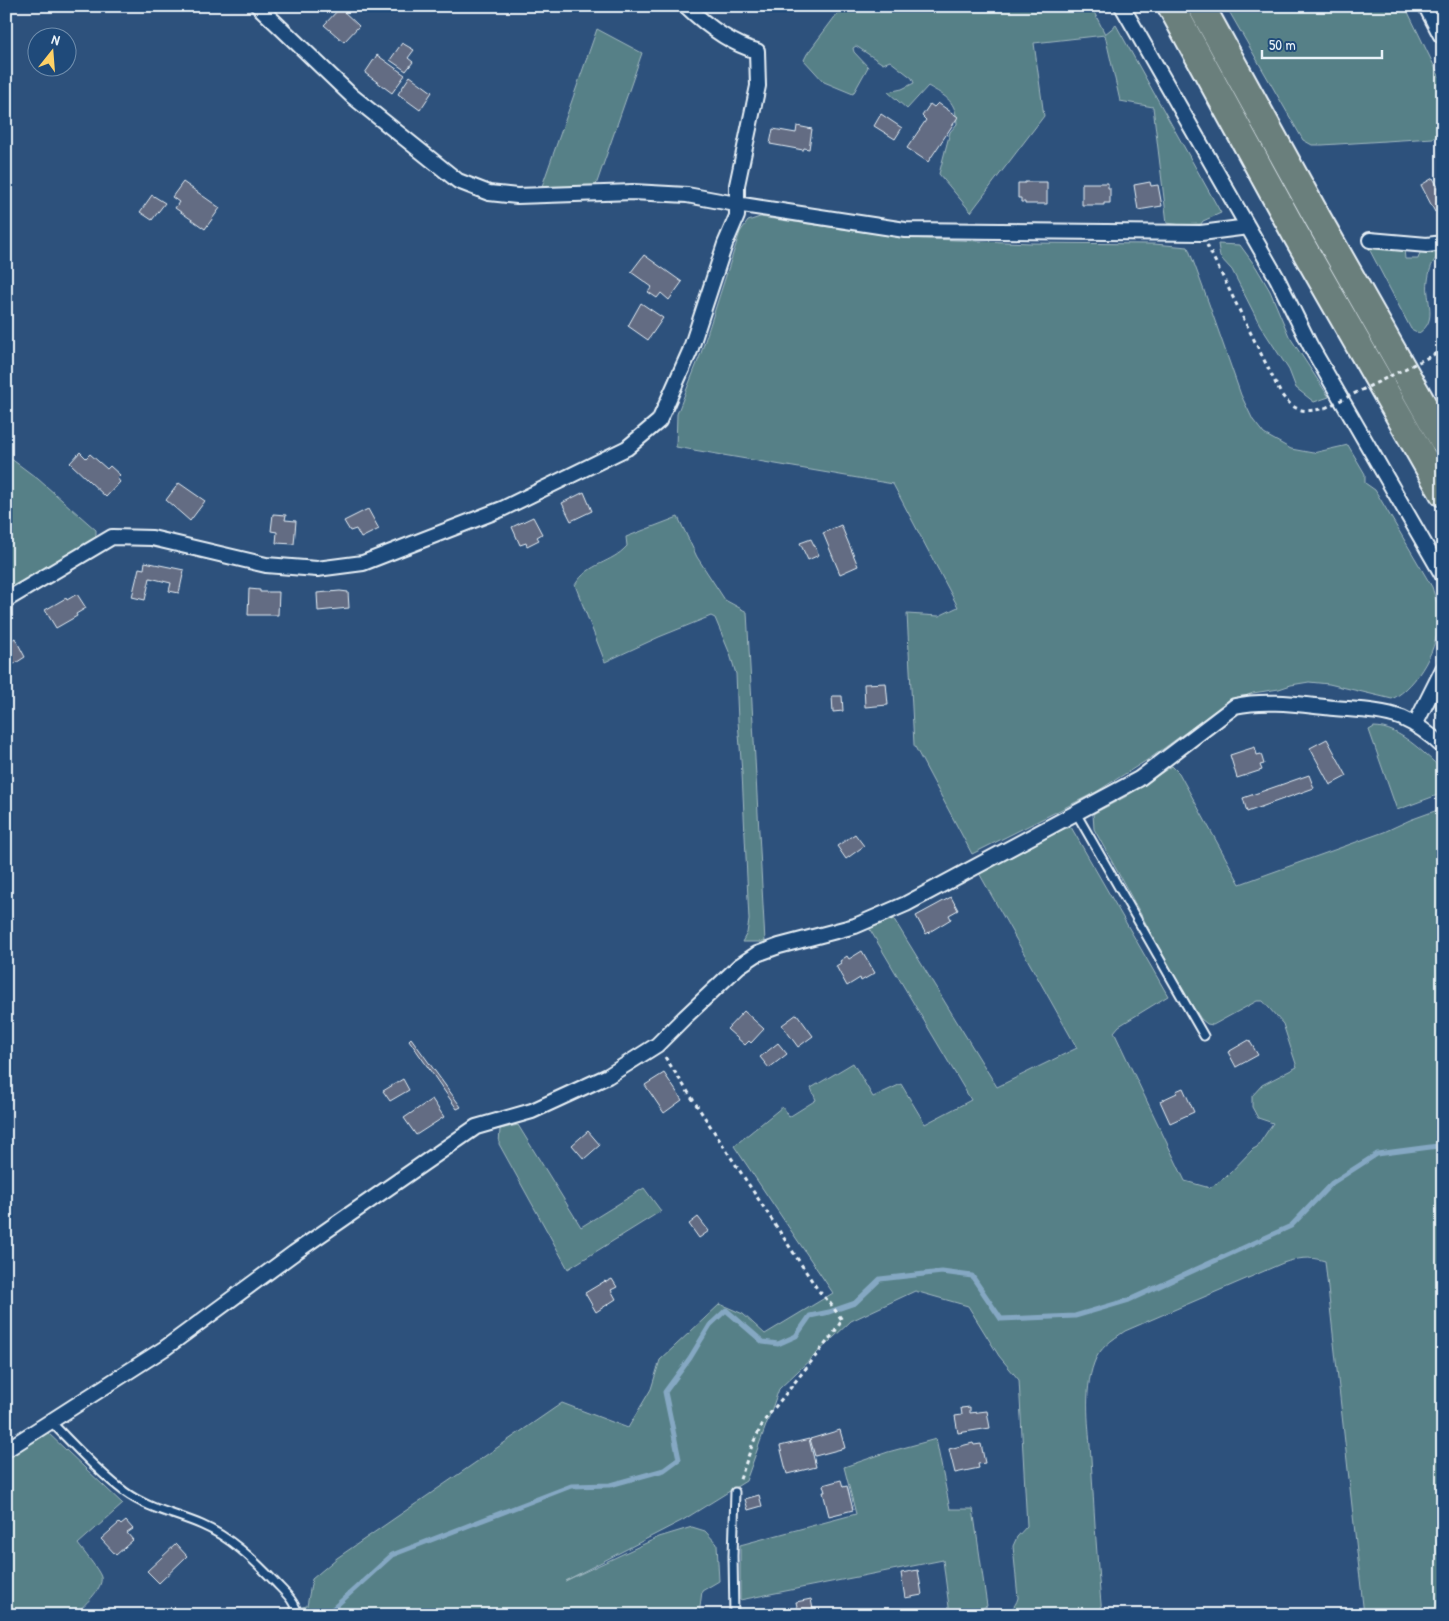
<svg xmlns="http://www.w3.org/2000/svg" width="1449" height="1621" font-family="'Patrick Hand',sans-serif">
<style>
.green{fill:#578087;stroke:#a0b8c0}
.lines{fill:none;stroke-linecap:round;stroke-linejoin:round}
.stream{stroke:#85a8c3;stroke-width:5}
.building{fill:#636c83;stroke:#e8f1f8}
.lane-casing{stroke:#e8f1f8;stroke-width:11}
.street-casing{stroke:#e8f1f8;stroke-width:18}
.secondary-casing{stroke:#e8f1f8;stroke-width:24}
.highway-casing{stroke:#e8f1f8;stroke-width:30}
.path{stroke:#e8f1f8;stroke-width:3;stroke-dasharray:4 4;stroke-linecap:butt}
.lane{stroke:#1f4a7a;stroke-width:7}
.street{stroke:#1f4a7a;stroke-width:14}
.secondary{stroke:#1f4a7a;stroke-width:20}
.highway{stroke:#6b7f7c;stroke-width:26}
.path-bridge{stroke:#e8f1f8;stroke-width:3;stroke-dasharray:4 4;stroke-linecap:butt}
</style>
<rect width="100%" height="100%" fill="#2d517c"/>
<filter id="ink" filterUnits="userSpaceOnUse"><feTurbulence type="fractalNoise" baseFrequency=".02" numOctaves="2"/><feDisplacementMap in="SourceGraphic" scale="10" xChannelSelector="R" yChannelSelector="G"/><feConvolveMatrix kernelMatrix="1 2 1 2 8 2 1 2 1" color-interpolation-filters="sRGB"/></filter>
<g filter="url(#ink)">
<path class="green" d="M843,6H1091L1105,34L1116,25L1221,213L1203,221L1201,224L1182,225L1167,223L1153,107L1120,101L1105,35L1034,43L1044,116L971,212L939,174L950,132L957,124C956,101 947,97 928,86L907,109L888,92L902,89L914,83L912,78L890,61L883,64L856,46L853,48L854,52L868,67L853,94L824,82L804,60L807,54Z
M1226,6H1405L1443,84V135L1433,138L1322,145H1312L1303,140Z
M597,29L642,53L595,188L541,189Z
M760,217L906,238L1030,243L1154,244L1188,247L1209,304L1241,395L1253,420L1264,434L1291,449L1313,453L1348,445L1365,474V483L1375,490L1432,587C1435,597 1439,607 1439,618C1439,646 1418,686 1392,699L1329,684L1309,682L1291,685L1279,689L1253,693L1223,705L1152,757L1096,792L972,854L914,745L907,614L939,616L958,607L893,484L676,447L677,414L701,353L740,232L748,221Z
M1218,244L1240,245L1256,267L1270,291L1289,336L1329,397L1314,402L1296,388L1289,370L1260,325L1232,270L1220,257Z
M1367,245L1404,249L1405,259H1418L1421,250L1443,249C1441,252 1438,254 1436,258C1431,264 1429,273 1428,281C1425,300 1439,320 1419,333L1411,329Z
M6,455L38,479L96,530V539L6,592Z
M678,517L697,557L725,600L747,612L765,942H742L747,933L749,920L742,773L738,721L736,674L730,654L715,618L711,616L659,637L605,662L575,585C589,562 611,564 627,546L626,537Z
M1443,692V728L1437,713L1435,704Z
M1374,727C1400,727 1423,753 1442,769L1443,793L1397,810L1369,730Z
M1172,766L1179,773L1240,884L1384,832L1410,820L1443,808V1615H1364L1325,1261C1309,1256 1298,1258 1283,1263L1125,1331C1112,1340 1099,1348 1094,1363C1083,1393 1089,1427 1091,1458C1094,1510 1097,1563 1102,1615H1001C1010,1610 1015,1608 1018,1598L1013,1546L1017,1537L1027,1526L1019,1380L999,1356L968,1306L915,1291L851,1321L779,1389L746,1481L683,1520L565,1581L659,1537L692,1527L705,1531L717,1544L719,1581L702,1591L699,1615H261L307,1606L312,1579L337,1558L562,1403L628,1428L651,1389L660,1360L720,1304L743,1314L765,1334L833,1293L734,1146L782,1107L789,1117L816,1100L811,1088L853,1063L873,1097L901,1084L925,1124L971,1100L869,928L892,916L997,1087L1077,1048L979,873L1063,829L1071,827L1168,996L1119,1026L1114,1032L1185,1181L1210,1188L1227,1176L1253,1149L1257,1147L1273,1123L1258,1118L1252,1107V1096L1262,1085L1297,1067L1283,1024L1263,1001H1257L1213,1025L1207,1024L1201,1019L1182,989L1094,829L1093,814L1125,797Z
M518,1125L581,1227L644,1188L661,1211L568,1269L499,1144L500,1129Z
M47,1432L123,1504L78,1544C83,1551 99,1570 101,1577C104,1589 82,1607 74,1615H6V1457Z
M936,1439L950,1509H973L987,1606L968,1615H950L943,1560L740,1600V1545L856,1514L844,1467L888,1452Z"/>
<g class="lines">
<path class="stream" d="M326,1615L392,1555L571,1486L610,1485L664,1470L679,1459L665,1392L690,1358L710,1325L726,1310L763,1342L778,1344L796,1336L810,1316L829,1312L855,1303L880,1279L942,1272L972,1276L1001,1319L1075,1316L1129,1300L1291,1226L1332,1183L1377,1154L1438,1146L1443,1142"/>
</g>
<path class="building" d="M340,8L359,26L344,42L324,25Z
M402,43L414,50L408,58L413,62L406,71L390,60Z
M377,55L405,75L392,93L365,73Z
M410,76L432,92L420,110L398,94Z
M938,103L958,117L928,162L907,148L926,120L922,116L930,104L934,107Z
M881,114L902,128L895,139L874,126Z
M797,126L812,129L809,149L804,148L803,150L770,144L773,129L796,133Z
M1433,178L1443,196V208L1435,212L1421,185Z
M183,182L220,208L205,229L175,208L179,202L172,197Z
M1025,182H1047V204H1025V202H1021V198H1018V183H1025Z
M1150,182L1151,186L1158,185L1162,206L1138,210L1134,185Z
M1082,183H1108V188H1110V203H1104V205H1082Z
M152,195L165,203L152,220L140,212Z
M644,255L682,282L669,300L661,293L657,298L648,292L652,287L631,272Z
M641,303L663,318L648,340L628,326Z
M80,452L86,458L90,454L107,469L110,466L120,475L117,478L120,482L106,497L70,463Z
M179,483L205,501L190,521L166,500Z
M584,492L592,511L571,521L562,503Z
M368,509L379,529L361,538L356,529L350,531L344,521Z
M273,514L286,515L285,520L296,521L294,544L276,543L277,532L271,531Z
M533,517L542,534L537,537L539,540L527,546L526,543L520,545L512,527Z
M841,525L858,566L840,574L823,533Z
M811,539L819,555L808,560L800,543Z
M145,562L184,570L179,593L169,591L171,583L150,578L145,600L132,597L139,568L144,569Z
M249,589L260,590V592H279L278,615H248Z
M340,591L348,592L349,608L318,611L317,593Z
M77,594L86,608L76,614L77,616L56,628L45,610L66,598L67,600Z
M15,638L25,657L11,666L9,663L6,664V643Z
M886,683L888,705L865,707L864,684Z
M832,696H842L843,711L833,712Z
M1327,739L1347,776L1330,785L1310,748Z
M1255,747L1257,755L1261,754L1264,764L1260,765L1262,770L1237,778L1230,755Z
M1309,775L1314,788L1247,812L1243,798Z
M855,834L864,846L846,859L837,846Z
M951,897L958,910L949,915L951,919L926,934L916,916Z
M862,951L875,973L861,981L860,978L847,986L836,966L841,963L840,961L847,956L849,959Z
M744,1011L764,1029L751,1043L749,1041L745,1045L727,1029Z
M797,1014L813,1036L798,1047L782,1025Z
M411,1038L461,1107L457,1109L409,1040Z
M1249,1040L1258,1055L1236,1067L1228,1052Z
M778,1043L787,1054L769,1068L760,1057Z
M664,1073L682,1100L664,1113L645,1085Z
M403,1079L409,1090L390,1101L383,1091Z
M1183,1088L1194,1112L1170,1123L1160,1101L1177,1093L1176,1091Z
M432,1099L444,1117L416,1135L404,1118Z
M588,1131L600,1145L584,1159L572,1145Z
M698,1217L709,1231L699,1238L689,1224Z
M612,1279L617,1287L611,1290L616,1299L596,1312L585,1293L605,1281L606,1282Z
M970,1407V1413L987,1411L990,1428L958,1433L955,1416L962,1415L961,1408Z
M840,1430L845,1448L815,1456L810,1439Z
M809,1439L816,1467L787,1474L780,1446Z
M973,1443L974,1445L981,1444L985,1463L978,1464L979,1468L955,1473L949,1449Z
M841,1480L843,1487L847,1486L853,1510L829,1516L823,1492H825L823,1485Z
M759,1495L762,1506L748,1510L745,1499Z
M126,1521L133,1529L127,1533L133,1540L116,1555L101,1539L119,1523L121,1525Z
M176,1544L187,1556L159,1583L147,1571Z
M918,1570L922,1595L905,1598L901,1573Z
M811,1599L814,1615H793L792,1613L798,1611L796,1602Z"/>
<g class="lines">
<defs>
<path id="lane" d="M1076,813L1204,1036
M50,1421C74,1445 98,1472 125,1492C148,1509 177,1514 202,1525C230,1537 253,1559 274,1581C283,1591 295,1600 298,1615
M734,1615L733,1556L735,1492"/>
<path id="street" d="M258,6L352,96L458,181L489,193L517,196L633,192L687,195L736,204L905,230L1201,233L1248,227
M1122,6L1277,278L1310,345L1443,576
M1370,240L1427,245L1443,243
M6,600L112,537L152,538L266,565L317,569L363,563L502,509L627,448L659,421L690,351L725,244L737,216V185L758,86L757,51C730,44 706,25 686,6
M1415,725L1443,669
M6,1450L165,1348L294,1253L476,1127L532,1111L608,1076L657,1045L684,1018L739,966L757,954L779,946L855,926L906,904L1139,779L1235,706C1267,699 1302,705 1334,708C1357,710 1380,710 1402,718C1418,725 1431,735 1443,747"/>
<path id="secondary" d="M1429,6L1443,33"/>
<path id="highway" d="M1171,6L1295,233L1443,493
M1201,6L1318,219L1443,440"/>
</defs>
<use href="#lane" class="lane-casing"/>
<use href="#street" class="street-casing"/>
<use href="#secondary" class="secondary-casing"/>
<use href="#highway" class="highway-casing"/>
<path class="path" d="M1207,245L1281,394C1295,412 1303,413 1325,408
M1443,278V280
M1433,355L1443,349
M665,1057L818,1290L830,1303L842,1320L834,1333L764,1421L753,1443L739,1482"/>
<use href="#lane" class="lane"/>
<use href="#street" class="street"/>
<use href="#secondary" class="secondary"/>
<use href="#highway" class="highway"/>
<path class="path-bridge" d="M1325,408L1433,355"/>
</g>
</g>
<rect width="1449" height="1621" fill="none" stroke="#1f4a7a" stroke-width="25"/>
<rect x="12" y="12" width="1424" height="1596" fill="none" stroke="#e8f1f8" stroke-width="2" filter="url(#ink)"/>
<g transform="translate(52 52) rotate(17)"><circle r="24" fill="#1f4a7a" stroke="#6f8dac"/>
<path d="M0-4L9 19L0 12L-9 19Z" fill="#ffd166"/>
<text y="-8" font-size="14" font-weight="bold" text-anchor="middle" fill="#e8f1f8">N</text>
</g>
<path d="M1262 50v8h120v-8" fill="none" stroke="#e8f1f8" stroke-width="2.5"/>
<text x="1269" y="50" font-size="15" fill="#e8f1f8" stroke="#1f4a7a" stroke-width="4" paint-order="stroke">50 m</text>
</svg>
